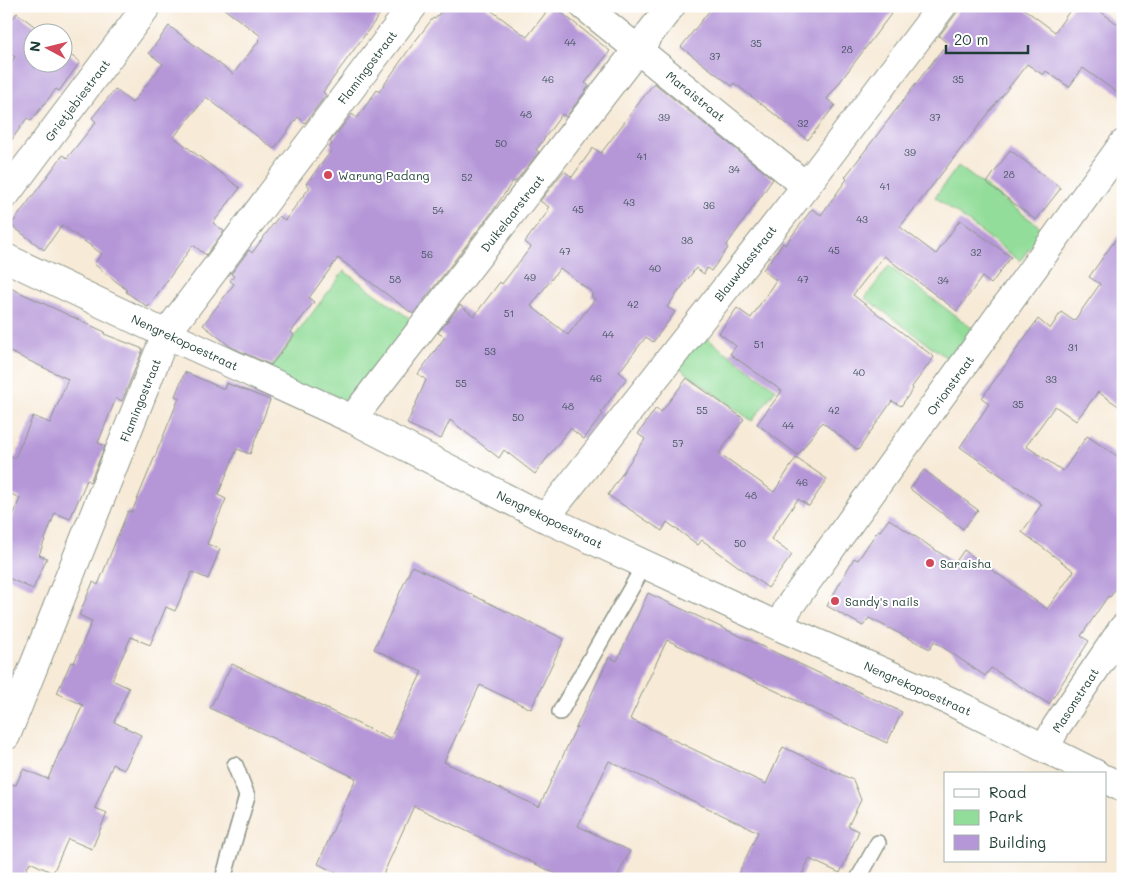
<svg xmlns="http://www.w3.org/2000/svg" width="1129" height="885" font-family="Mali,sans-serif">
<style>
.green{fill:#92dd99;stroke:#588d66}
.building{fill:#b597d8;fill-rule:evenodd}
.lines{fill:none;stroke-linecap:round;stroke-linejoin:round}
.service-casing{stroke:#8b9486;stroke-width:18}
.minor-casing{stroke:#8b9486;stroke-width:30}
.service{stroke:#fff;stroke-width:15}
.minor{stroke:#fff;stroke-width:28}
.poi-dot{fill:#d1495b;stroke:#fff;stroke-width:2}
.labels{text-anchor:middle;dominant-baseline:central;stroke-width:4;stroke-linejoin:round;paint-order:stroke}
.number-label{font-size:10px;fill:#44545d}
.street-label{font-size:12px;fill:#1f3d34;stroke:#fff}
.poi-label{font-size:12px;fill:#1f3d34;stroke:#fff;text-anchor:start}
</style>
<rect width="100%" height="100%" fill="#fff"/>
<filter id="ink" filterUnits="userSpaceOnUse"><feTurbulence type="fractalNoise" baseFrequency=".02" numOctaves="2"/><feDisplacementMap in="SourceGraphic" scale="10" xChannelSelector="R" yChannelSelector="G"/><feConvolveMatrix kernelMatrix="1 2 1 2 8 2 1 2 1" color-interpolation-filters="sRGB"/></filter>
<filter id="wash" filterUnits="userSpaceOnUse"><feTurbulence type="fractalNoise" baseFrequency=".0096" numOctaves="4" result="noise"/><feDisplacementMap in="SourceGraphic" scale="20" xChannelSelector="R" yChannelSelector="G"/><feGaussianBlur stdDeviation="1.12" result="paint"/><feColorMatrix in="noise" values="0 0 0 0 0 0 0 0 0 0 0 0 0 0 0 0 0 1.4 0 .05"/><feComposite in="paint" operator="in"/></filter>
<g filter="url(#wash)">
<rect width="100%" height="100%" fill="#f7ead7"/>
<path class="green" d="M958,166L1043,229L1020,261L935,197Z
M889,266L973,329L951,361L865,298Z
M344,271L416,323L348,408L266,374Z
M694,329L776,389L752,421L670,361Z"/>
<g id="blocks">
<path class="building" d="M220,6H386L323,92L326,95L305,123L298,117L274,149L206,97L174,137L240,188L213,223L224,231L206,255L193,245L148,307L126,292L127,290L94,264L102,254L62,225L44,250L11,225L63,155L67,158L96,122L92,118L115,89L132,103L163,64L149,53L169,26L233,74L259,41L258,40L261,36Z
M445,6H485L527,37L551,6H553L610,51L585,83L589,86L566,117L562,114L536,150L539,152L515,182L513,181L492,212L413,314L338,258L309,298L314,302L291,332L294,335L271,365L231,347L203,325L234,284L230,281L234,276L231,274L249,250L252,253L279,216L285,220L310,187L306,184L332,150L329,148L332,144L330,142L352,114L357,118L377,90L379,92L410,48L433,18L435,19Z
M713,6H897L827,99L835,105L808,140L734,83L732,86L681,47Z
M962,6H1020L1055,32L1073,6H1093L1123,28V97L1083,68L1069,87L1046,71L1043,75L1027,64L900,227L936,254L960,220L1011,257L991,284L982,277L957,311L884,256L853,295L934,357L912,387L913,389L901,406L892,401L858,450L822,422L798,455L757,424L782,391L730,354L736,346L719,333L737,308L751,318L776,280L763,270L783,243L785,245L812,209L821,215L847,179L845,177L947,43L939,36Z
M17,13L42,32H32V62H62V49L80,62L59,91L56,89L31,121L27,118L6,148V68L15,57L6,50V27Z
M654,83L773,179L726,246L728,248L711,271L707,268L704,274L696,268L667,307L675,312L653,342L646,337L619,372L627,378L601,412L603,414L584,439L570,428L535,474L504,450L499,458L450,420L441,439L407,424L426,380L418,374L445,337L438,333L460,305L474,316L500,282L502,284L531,247L525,242L549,210L547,209L549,207L540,201L564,171L572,177L593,148L601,153ZM560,268L593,293L591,296L595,299L568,335L531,306Z
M1010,150L1061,188L1036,220L987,183Z
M1123,229V409L1098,392L1076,421L1055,406L1026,446L1063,471L1087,436L1123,460V579L1110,597L1108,596L1081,636L1089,641L1049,704L991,668L985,676L934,641L930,649L869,618L863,626L827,606L854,558L858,560L878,530L880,531L889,519L955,563L964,550L1047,609L1074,571L1022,532L1042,504L960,447L989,404L982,398L1038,319L1050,329L1061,312L1074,321L1100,284L1089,277Z
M6,286L105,332L104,334L143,349L122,401L116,398L98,443L105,446L90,482L87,480L70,519L55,513L39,555L47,558L33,589L6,577V534L20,498L6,492V454L15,458L33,416L50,423L68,379L6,350Z
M185,372L224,389L226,383L270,400L250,454L237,449L218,495L226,499L207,544L220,549L208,579L192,572L175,611L166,607L150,645L131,637L112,680L129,688L114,722L141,735L124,770L113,764L95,808L107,813L92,849L68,839L53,873L30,862L22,879H6V797L12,784L16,785L23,769L48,779L60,751H61L83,705L57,693L71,662L74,663L92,621L79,615L93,582L98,585L128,511L132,512L179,398L175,396Z
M687,378L744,419L719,453L774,492L796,458L827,479L809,506L798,499L771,539L792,555L768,588L702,540L698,545L667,522L662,531L608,495L645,439L638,434L656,408L661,412Z
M924,470L978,510L963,529L910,489Z
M412,566L564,639L531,709L480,685L444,762L539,807L609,657L617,661L648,593L902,712L887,743L667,640L630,719L766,784L783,747L853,780L861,800L848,826L859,831L840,873L809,859L800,879H736L758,832L609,761L578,826L630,851L616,879H567L414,806L381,879H349L318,864L356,778L210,708L232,664L390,739L422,672L374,649Z"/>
</g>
</g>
<g filter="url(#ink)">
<use href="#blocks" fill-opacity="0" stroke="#8b9486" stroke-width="1"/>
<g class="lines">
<defs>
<path id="service" d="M560,712L645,564
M223,879L247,796L235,765
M858,879L878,843"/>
<path id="minor" d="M584,6L806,186
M6,194L147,6
M6,258L166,334L352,419L547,519L780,627L950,701L1096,774
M352,419L671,6
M547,519L552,509L806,186L942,6
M780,627L788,608L1123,144
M6,736L166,334L413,6
M1046,748L1056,727L1123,628
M1105,779L1123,788"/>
</defs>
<use href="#service" class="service-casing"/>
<use href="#minor" class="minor-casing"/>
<use href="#service" class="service"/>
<use href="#minor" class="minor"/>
</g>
</g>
<g class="poi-dot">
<circle cx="328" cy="175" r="5"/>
<circle cx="930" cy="563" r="5"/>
<circle cx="835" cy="601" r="5"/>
</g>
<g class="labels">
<g class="number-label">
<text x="570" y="42">44</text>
<text x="756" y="43">35</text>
<text x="847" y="49">28</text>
<text x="715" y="56">37</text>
<text x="548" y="79">46</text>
<text x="958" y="79">35</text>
<text x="526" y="114">48</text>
<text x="664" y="117">39</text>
<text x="935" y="117">37</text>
<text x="803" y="123">32</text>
<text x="501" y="143">50</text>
<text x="910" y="152">39</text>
<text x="642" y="156">41</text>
<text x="734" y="169">34</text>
<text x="1009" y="174">28</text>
<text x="467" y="177">52</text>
<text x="885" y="186">41</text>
<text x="629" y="202">43</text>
<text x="709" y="205">36</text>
<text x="578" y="209">45</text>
<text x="438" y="210">54</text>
<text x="862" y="219">43</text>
<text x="687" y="240">38</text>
<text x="834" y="250">45</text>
<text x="565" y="251">47</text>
<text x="976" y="252">32</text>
<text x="427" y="254">56</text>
<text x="655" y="268">40</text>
<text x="530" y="277">49</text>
<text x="395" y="279">58</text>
<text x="803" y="279">47</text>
<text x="943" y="280">34</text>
<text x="633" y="304">42</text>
<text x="509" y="313">51</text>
<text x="608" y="334">44</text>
<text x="759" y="344">51</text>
<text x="1073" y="347">31</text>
<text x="490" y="351">53</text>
<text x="859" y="372">40</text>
<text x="596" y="378">46</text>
<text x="1051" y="379">33</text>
<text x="461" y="383">55</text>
<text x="1018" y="404">35</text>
<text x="568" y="406">48</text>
<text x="702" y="410">55</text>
<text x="834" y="410">42</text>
<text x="518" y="417">50</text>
<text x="788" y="425">44</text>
<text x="678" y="443">57</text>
<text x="802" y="482">46</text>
<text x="751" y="495">48</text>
<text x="740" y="543">50</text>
</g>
<g class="street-label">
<text transform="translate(367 67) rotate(-53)">Flamingostraat</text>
<text transform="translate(696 96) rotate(39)">Maraistraat</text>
<text transform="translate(77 100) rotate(-53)">Grietjebiestraat</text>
<text transform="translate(512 213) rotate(-52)">Duikelaarstraat</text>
<text transform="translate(745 263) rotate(-52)">Blauwdasstraat</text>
<text transform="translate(185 342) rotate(25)">Nengrekopoestraat</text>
<text transform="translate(950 385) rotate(-54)">Orionstraat</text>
<text transform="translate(140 400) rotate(-68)">Flamingostraat</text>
<text transform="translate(550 519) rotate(26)">Nengrekopoestraat</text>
<text transform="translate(918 688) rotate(24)">Nengrekopoestraat</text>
<text transform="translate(1075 700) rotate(-57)">Masonstraat</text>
</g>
<g class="poi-label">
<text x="338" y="175">Warung Padang</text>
<text x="940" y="563">Saraisha</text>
<text x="845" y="601">Sandy's nails</text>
</g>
</g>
<rect width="1129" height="885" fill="none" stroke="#fff" stroke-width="25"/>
<rect x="944" y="772" width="162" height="90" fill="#ffffff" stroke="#a5b1ae"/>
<rect x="954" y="789" width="25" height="8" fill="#ffffff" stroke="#a5b1ae"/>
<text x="989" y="798" font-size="15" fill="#1f3d34">Road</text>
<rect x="954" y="810" width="25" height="15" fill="#92dd99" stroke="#a5b1ae"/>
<text x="989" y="822" font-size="15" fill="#1f3d34">Park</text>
<rect x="954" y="835" width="25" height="15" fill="#b597d8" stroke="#a5b1ae"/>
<text x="989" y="848" font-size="15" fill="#1f3d34">Building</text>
<g transform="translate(48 48) rotate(277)"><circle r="24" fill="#ffffff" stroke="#a5b1ae"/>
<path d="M0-4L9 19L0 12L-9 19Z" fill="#d1495b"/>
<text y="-8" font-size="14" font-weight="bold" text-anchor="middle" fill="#1f3d34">N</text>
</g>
<path d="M946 45v8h82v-8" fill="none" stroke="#1f3d34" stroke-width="2.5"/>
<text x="954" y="45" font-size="15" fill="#1f3d34" stroke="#ffffff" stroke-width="4" paint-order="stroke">20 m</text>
</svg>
